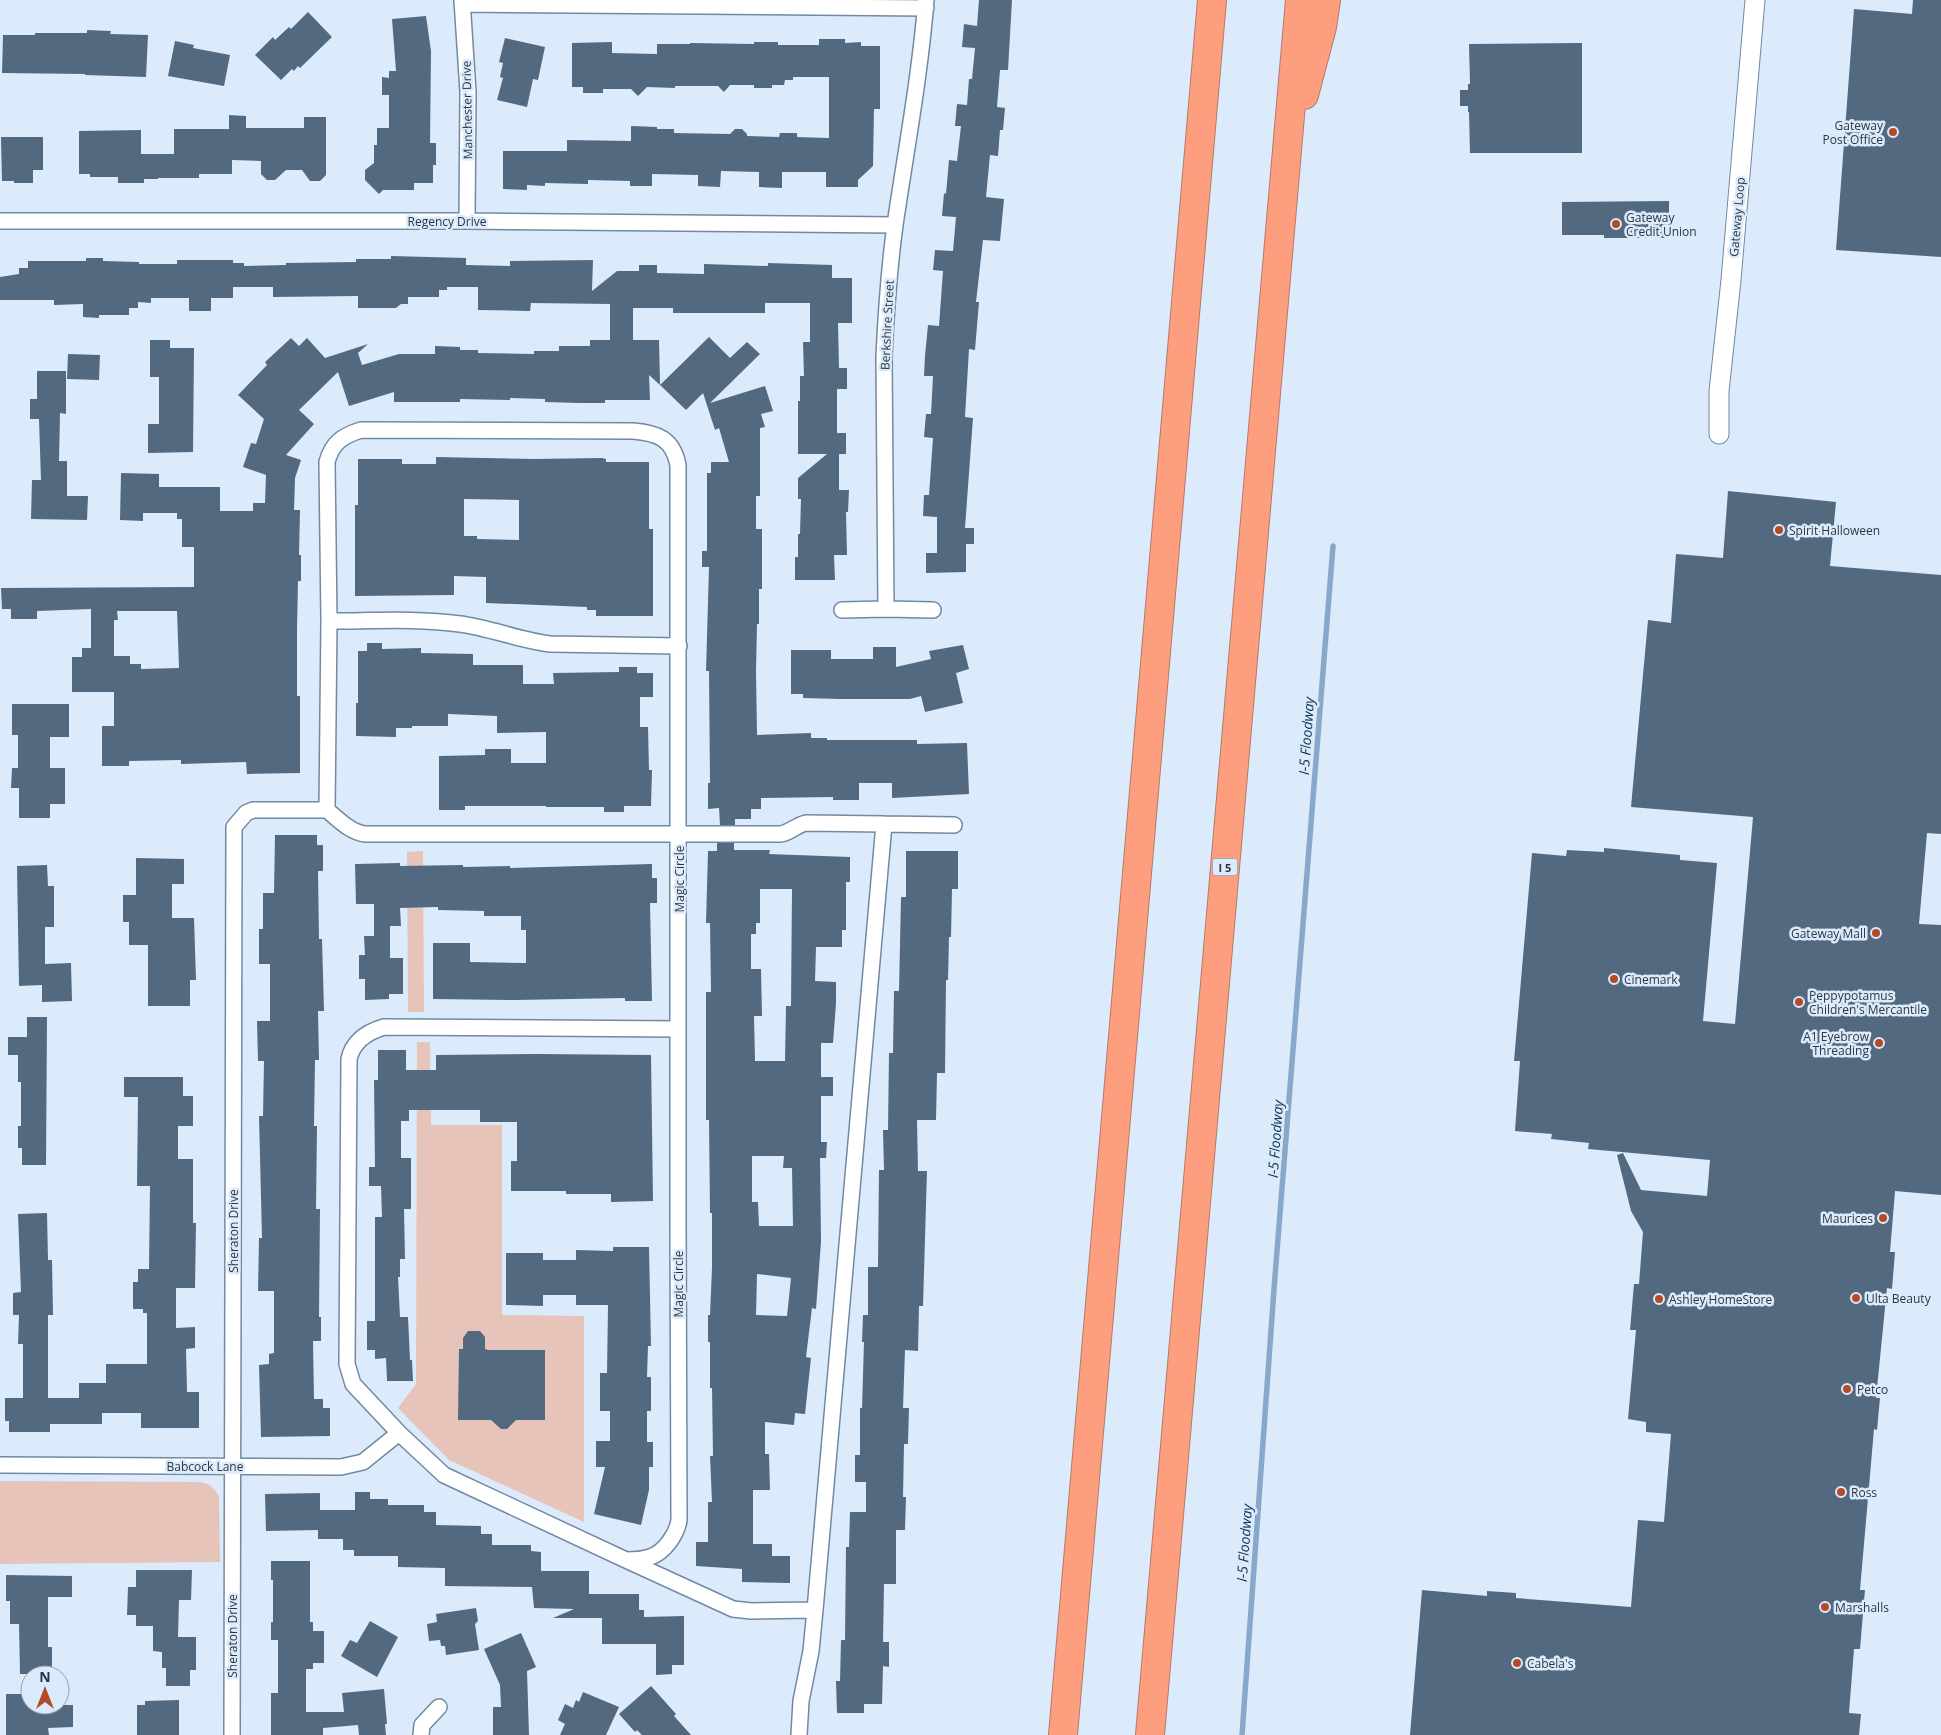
<svg xmlns="http://www.w3.org/2000/svg" width="1941" height="1735" font-family="'Open Sans',sans-serif">
<style>
.green{fill:#e6c4b9}
.lines{fill:none;stroke-linecap:round;stroke-linejoin:round}
.stream{stroke:#87a8ca;stroke-width:5.5}
.building{fill:#526980;fill-rule:evenodd}
.minor-casing{stroke:#7289a2;stroke-width:18}
.tertiary-casing{stroke:#7289a2;stroke-width:21}
.motorway-casing{stroke:#b47a69;stroke-width:30}
.minor{stroke:#fff;stroke-width:15}
.tertiary{stroke:#fff;stroke-width:19}
.motorway{stroke:#fd9f7f;stroke-width:28}
.poi-dot{fill:#b24b26;stroke:#dcebfb;stroke-width:2}
.labels{text-anchor:middle;dominant-baseline:central;stroke-width:5;stroke-linejoin:round;paint-order:stroke}
.shield{fill:#dcebfb;stroke:#616c78;stroke-width:1}
.shield-label{font-size:11px;font-weight:bold;fill:#2c3640}
.street-label{font-size:12px;fill:#2c3640;stroke:#dcebfb}
.poi-label{font-size:12px;fill:#2c3640;stroke:#dcebfb;text-anchor:start}
.water-label{font-size:14px;font-style:italic;fill:#0c3153;stroke:#dcebfb}
</style>
<rect width="100%" height="100%" fill="#dcebfb"/>
<path class="green" d="M423,851L424,1012H408L407,852Z
M417,1042H430L431,1125H502V1315L584,1316V1522L449,1460L398,1408L416,1384Z
M0,1481L199,1482C210,1484 214,1487 219,1497L220,1562L0,1564Z"/>
<g class="lines">
<path class="stream" d="M1242,1735L1274,1289L1333,546"/>
</g>
<path class="building" d="M979,0H1012L1008,70H1000L997,107L1005,108L1003,130H1000L998,156L990,155L986,197L1004,199L1000,241L983,240L976,302H979L975,350L969,349L965,417L973,418L965,528H974V544H966V572L926,573V553H937V517L923,516L924,495H929L933,438L924,437L926,414H931L933,376H924L925,356L928,325L939,326L943,271L933,270L935,250L953,251L956,217L942,216L944,193L946,194L949,160L957,161L961,126H955L957,104L967,105L969,79H972L975,48L962,47L964,24L977,26Z
M1913,0H1941V257L1836,250L1854,9L1912,14Z
M308,12L332,37L300,68L298,66L294,71L292,69L281,80L255,55L273,37L275,40L289,27L291,29Z
M426,16L431,51L430,143H436V165H433V183H414V190H383L379,194L365,180V170L374,163V145H377V128H389V95H382V77L389,78V71H396L392,19Z
M87,30L111,31L110,34L148,35L146,77L85,75V74L2,73L3,35H35V33H87Z
M505,38L545,47L538,80L533,79L527,107L497,100L503,78L500,77L503,63L499,62Z
M819,39H845V43L861,42V46H880V109H874L873,166L858,180V187H826V172H782V188L759,187V172L721,171L720,187L698,186V175L652,174V186H630V181L588,180V184L545,183V186L527,185V190L503,189V151H567V140L631,141V126L657,127V129H674V133L730,134L735,129H742L747,134V136L779,137L780,133H797V137L829,138V77H793V80H785L784,85H772V88H754V85H730L724,92L718,86H675V88L647,87L638,96L631,89H603V93H583V87H572V43L612,42V53L657,54V44H690V43L754,44V42H778V45H819Z
M175,41L194,45L193,48L230,55L224,86L168,76Z
M1582,43V153H1470L1469,112H1468V106H1460V90H1468V84H1470L1469,44Z
M229,115L246,116V128H304V117H326V175L320,181H310L302,170H286L275,180H267L261,174V161L232,160V174H199V178H158V179H144V183H118V177H90V174H79V131L141,130V154H174V129H229Z
M1,137H43V170H33V183H14V181H2Z
M1669,201V238H1604V235H1562V202Z
M391,256L466,258V265L510,266V261L593,260L592,291L617,271H639V265H657V273L704,274V264L768,266V263L832,265V278H852V323H838L839,368H847V389H837V433H846V454H839V490H849L848,512H846L847,555H834L835,580H795V557H798V534H800L801,499H798V478L827,454H798V401H800V376H804L803,342H810V303H765V313H673V308H633V340H659L660,385L649,375L650,400H605V403H579L545,402V399L510,398V400L460,399V402H394V392L349,406L338,372L299,410L314,424L286,455L301,460L295,478L294,510H300L299,555H301V581H298L297,629V696H300V773L247,774L246,762L181,764V760L129,761V766H102V726H114V692H72V657H82V648H91V609L37,611V619H11V609H2L1,588L194,587V547H182V519H177V513H143V521L120,520L121,473L159,474V487H220V511H253V503H265L266,475L243,467L251,443L256,444L264,419L238,395L267,365L265,362L291,338L299,346L307,338L325,358L368,344L358,353L362,365L399,354H435V346L460,347V350H478V353L534,354V351H559V346H590V340H610V304L531,303L530,311L478,310V287H447V290H439V297H408V304H401L396,308H358V296L273,297V287H233V298H211V311H189V298H151V303L138,302V308H129V315H99V318L83,317V304L54,305V300H0V277L19,274V268H28V261H86V258H103V261L139,262V264H177V260H233V263H244V266L286,265V263L356,262V259H391ZM117,611H177L179,668L141,669V664H130V656H114V620H118Z
M709,337L730,358L747,342L760,354L710,403L765,386L773,411L761,414L765,427L760,428V496H756V529H762V589H759V624H757L756,671L757,735L811,733V738H827V740H917V744L967,743L969,794L892,798V783H859V800H833V797L761,798V809H751V819H735V825H720L719,808L708,809V783H710L709,671H706L709,567H702V551H707V473H711V462H729L719,428L715,430L703,393L686,410L660,385Z
M150,340H170V348H194L193,452L148,453V424H159V377H150Z
M68,354L100,355L99,380L67,379Z
M37,371H66V414L60,413L59,461H67V496H88L87,520L31,519L32,480H41L39,419H30V399H37Z
M436,457L534,459L602,458L606,459V462H649V529H653V616H596V610H587V607L486,603V577L454,576V595L355,596V505H358V459H402V464H436ZM464,499L519,500V540L477,539V536H464Z
M1728,491L1836,502L1830,566L1941,575V834L1927,833L1919,924L1941,925V1195L1895,1191L1890,1252H1895L1892,1289L1887,1288L1876,1398H1880L1877,1430L1874,1429L1860,1590H1865L1860,1649H1854L1849,1713L1861,1714L1859,1735H1410L1422,1590L1487,1596V1591L1516,1593V1598L1631,1607L1638,1520L1664,1522L1671,1434L1646,1432V1422L1628,1419L1636,1330H1630L1634,1284H1639L1643,1232L1631,1211L1617,1155L1623,1153L1641,1190L1707,1196L1710,1160L1588,1149L1589,1143L1551,1139L1552,1134L1515,1131L1520,1061H1514L1532,853L1566,856L1567,850L1604,852V848L1680,855V860L1717,863L1703,1021L1735,1024L1753,817L1631,807L1648,620L1671,623L1676,554L1723,558Z
M367,643H382V649L421,648V653L473,654V665H523V684H554L553,673L619,672V667H637V673H653V697H640V727H648L649,770H652L651,806H624V812H604V807H546V806H465V810H439V756L485,755V749H511V763H546V732L497,733V716L448,714V726H412V728H396V737L356,736V703H358V651H367Z
M963,645L969,669L956,673L963,703L925,712L921,696L910,699H841L803,698V694H791V650H831V659H873V647H896V667L931,659L929,651Z
M12,704H69V737H50V768H65V804H50V818H19V788H11L12,768H18V735H12Z
M275,835H317V845H323V871H318L319,939H322L324,1011H318L319,1060H315L314,1126H317L316,1209H320L319,1317H321V1341H313L314,1399H323V1408H330V1436L261,1437L259,1365L269,1364V1354L274,1353V1291H258L259,1238H262L259,1116H263L264,1061H258L257,1021H270V964H259V929H263V893H274Z
M717,843H734V850H770L769,854L850,857V882H846V930H842V947H816L815,981L836,982V1003L833,1043H821V1077H833V1096H821V1142H827L826,1158H820L821,1242L816,1309L812,1308L806,1357L811,1358L805,1414L795,1413L794,1425L765,1422V1454H769L770,1490H753V1544H772V1556H790V1583L742,1582V1569L696,1566V1542H708V1502H712L710,1456H713L712,1388H710V1342H708V1315H710L712,1268V1213H710L709,1120H706V992H711L710,923H706L708,851H717ZM760,889H792L791,1006H786L785,1061H755L754,1016H762L761,969H751V934H756V923H760ZM752,1156H784L783,1168H792L793,1226H759L758,1202H752ZM757,1274L791,1278L787,1316L756,1315Z
M906,851H958V889H952L951,937H949L948,980H946L945,1073H937L936,1120H917L918,1171H927L923,1306H919L918,1351L905,1350L903,1408H909L908,1444H904L903,1497H906L905,1530H896V1584H884L883,1642H889V1667L883,1666L882,1704H864V1713H837L836,1681H840L841,1640H845L846,1547H849L850,1512H866V1482H855V1455H860V1408H862L864,1342H862L863,1315H868V1267H878L879,1170H884L883,1130H888L889,1053H893L894,991H899L901,897H906Z
M136,858L184,859V884H172V918H194L196,980H190V1006H148V945H129V922H123V895H136Z
M400,863V866L463,865V867L510,866V868L652,864V878H657V903H650L652,1001H625V998L516,1000L433,999V943H470V962L526,963V930H521V916H484V911L438,910V907L400,908L401,926H390V958H403V994H389V999L365,1000V979H359V955H365L364,936H374V904H356L355,864Z
M47,865L48,886H54V927H45V964L71,963L72,1001L42,1002V985L19,986L17,866Z
M27,1017H47L46,1165H22V1148H18V1126H21V1082H18V1055H8V1037H27Z
M378,1050H406V1070H436V1055L537,1054L651,1055L653,1201L611,1202V1194H566V1191H511V1161H517V1122H480V1110H409V1121H401V1158H411V1209H404L405,1259H400V1277H398L400,1317H408L410,1360H412L413,1381H387L386,1358L375,1359V1350H367V1321H375V1217H382L381,1186H369V1167H375L374,1080H378Z
M124,1077H183V1096H193V1126H178V1159H193V1223H196L195,1288H176V1328L195,1327V1348L186,1349L187,1392H199V1428H141V1413H102V1424H50V1432H9V1421H5V1398H23V1344H18L19,1315H13V1293L21,1292L18,1214L47,1213L48,1260H52L53,1315H48V1398H79V1383H106V1364H147V1313H143V1309H133V1282H138V1269H149L150,1186H137L138,1097H124Z
M613,1247H649L651,1346H648L647,1377H651V1411H647V1442H653V1467H649V1490L641,1525L594,1514L605,1467H596V1441H610V1411H600V1373H607L608,1305H576V1295H543V1306L506,1305V1253H543V1260H576V1250L613,1251Z
M468,1331H480L485,1337V1349L488,1350H545V1420H516L507,1429H501L491,1420H458L459,1349H463V1338Z
M355,1492H370V1499H388V1505H424V1512H436V1525L481,1526V1534H492V1545H531V1551L541,1552V1571H589V1594H639V1610H644V1617L684,1616V1665H672V1674L656,1675V1644H602V1618H553L574,1609L534,1608L532,1587L445,1586V1568L398,1567V1556H354V1550H343V1539H318V1530L266,1531L265,1494L320,1493V1510H355Z
M271,1561H310V1622H313V1631H324V1663H313V1669H306V1712H344L342,1693L384,1689L387,1724H385L386,1735H359L358,1725L323,1728V1735H271V1693H278V1640H271V1622H273V1580H271Z
M136,1570H192L191,1600H179L178,1637H196V1670H190V1686H166V1668H162V1652L153,1651V1626H136V1615H127L128,1587H136Z
M6,1575L72,1576V1597H48V1647H52V1674H20L19,1624H10V1601H6Z
M476,1608L478,1621L475,1624L479,1650L446,1655L445,1646H441L440,1640L429,1641L427,1624L437,1622L436,1614Z
M370,1621L398,1637L377,1677L341,1656L350,1640L357,1643Z
M521,1633L536,1667L527,1671L529,1735H493V1707H501L500,1685L484,1649Z
M651,1686L676,1714L674,1716L691,1735H642L637,1730L635,1732L619,1714Z
M583,1692L619,1707L606,1735H560L565,1724L558,1720L565,1704L573,1708L576,1700L579,1702Z
M6,1694H30V1705H73V1727L48,1728L49,1735H6Z
M179,1700V1735H137V1705H145V1701Z"/>
<g class="lines">
<defs>
<path id="minor" d="M462,0L468,92L467,221
M462,4L926,8
M0,221H467L895,225
M886,609L933,610
M842,610L886,609L884,357C886,313 889,269 895,225C906,150 920,76 926,0
M329,621C372,621 417,618 460,624C490,628 519,640 550,644L679,646
M884,824L954,825
M0,1465L341,1467L363,1462L399,1433
M626,1560L733,1609L751,1611L815,1610L884,824L806,823C796,825 790,833 780,834H365C350,832 339,820 327,810L329,621L327,462C332,443 342,436 361,430L633,431C658,433 673,439 678,465V1219L679,1520C677,1534 664,1553 650,1557C642,1560 633,1560 626,1560L444,1475L399,1433L353,1384L347,1364L349,1059C353,1041 367,1032 384,1027L678,1029
M232,1735L234,827L246,813L253,810H327
M421,1735L422,1725L439,1707
M799,1735L801,1701L811,1651L815,1610"/>
<path id="tertiary" d="M1719,434V391L1731,280L1755,0"/>
<path id="motorway" d="M1304,95L1322,27L1326,0
M1063,1735L1212,0
M1150,1735L1300,0"/>
</defs>
<use href="#minor" class="minor-casing"/>
<use href="#tertiary" class="tertiary-casing"/>
<use href="#motorway" class="motorway-casing"/>
<use href="#minor" class="minor"/>
<use href="#tertiary" class="tertiary"/>
<use href="#motorway" class="motorway"/>
</g>
<g class="poi-dot">
<circle cx="1893" cy="132" r="5"/>
<circle cx="1616" cy="224" r="5"/>
<circle cx="1779" cy="530" r="5"/>
<circle cx="1876" cy="933" r="5"/>
<circle cx="1614" cy="979" r="5"/>
<circle cx="1799" cy="1002" r="5"/>
<circle cx="1879" cy="1043" r="5"/>
<circle cx="1883" cy="1218" r="5"/>
<circle cx="1856" cy="1298" r="5"/>
<circle cx="1659" cy="1299" r="5"/>
<circle cx="1847" cy="1389" r="5"/>
<circle cx="1841" cy="1492" r="5"/>
<circle cx="1825" cy="1607" r="5"/>
<circle cx="1517" cy="1663" r="5"/>
</g>
<g class="labels">
<rect class="shield" x="1212.5" y="858.5" width="25" height="17" rx="4"/>
<g class="shield-label">
<text x="1225" y="867">I 5</text>
</g>
<g class="street-label">
<text transform="translate(467 110) rotate(-91)">Manchester Drive</text>
<text transform="translate(1737 217) rotate(-85)">Gateway Loop</text>
<text x="447" y="221">Regency Drive</text>
<text transform="translate(887 325) rotate(-87)">Berkshire Street</text>
<text transform="translate(679 879) rotate(-90)">Magic Circle</text>
<text transform="translate(233 1231) rotate(-90)">Sheraton Drive</text>
<text transform="translate(678 1284) rotate(-90)">Magic Circle</text>
<text x="205" y="1466">Babcock Lane</text>
<text transform="translate(232 1636) rotate(-90)">Sheraton Drive</text>
</g>
<g class="poi-label">
<text x="1883" y="125" text-anchor="end">Gateway<tspan x="1883" dy="14">Post Office</tspan></text>
<text x="1626" y="217">Gateway<tspan x="1626" dy="14">Credit Union</tspan></text>
<text x="1789" y="530">Spirit Halloween</text>
<text x="1866" y="933" text-anchor="end">Gateway Mall</text>
<text x="1624" y="979">Cinemark</text>
<text x="1809" y="995">Peppypotamus<tspan x="1809" dy="14">Children's Mercantile</tspan></text>
<text x="1869" y="1036" text-anchor="end">A1 Eyebrow<tspan x="1869" dy="14">Threading</tspan></text>
<text x="1873" y="1218" text-anchor="end">Maurices</text>
<text x="1866" y="1298">Ulta Beauty</text>
<text x="1669" y="1299">Ashley HomeStore</text>
<text x="1857" y="1389">Petco</text>
<text x="1851" y="1492">Ross</text>
<text x="1835" y="1607">Marshalls</text>
<text x="1527" y="1663">Cabela's</text>
</g>
<g class="water-label">
<text transform="translate(1306 736) rotate(-86)">I-5 Floodway</text>
<text transform="translate(1275 1139) rotate(-86)">I-5 Floodway</text>
<text transform="translate(1244 1543) rotate(-86)">I-5 Floodway</text>
</g>
</g>
<g transform="translate(45 1690)"><circle r="24" fill="#dcebfb" stroke="#96a3b0"/>
<path d="M0-4L9 19L0 12L-9 19Z" fill="#b24b26"/>
<text y="-8" font-size="14" font-weight="bold" text-anchor="middle" fill="#2c3640">N</text>
</g>
</svg>
